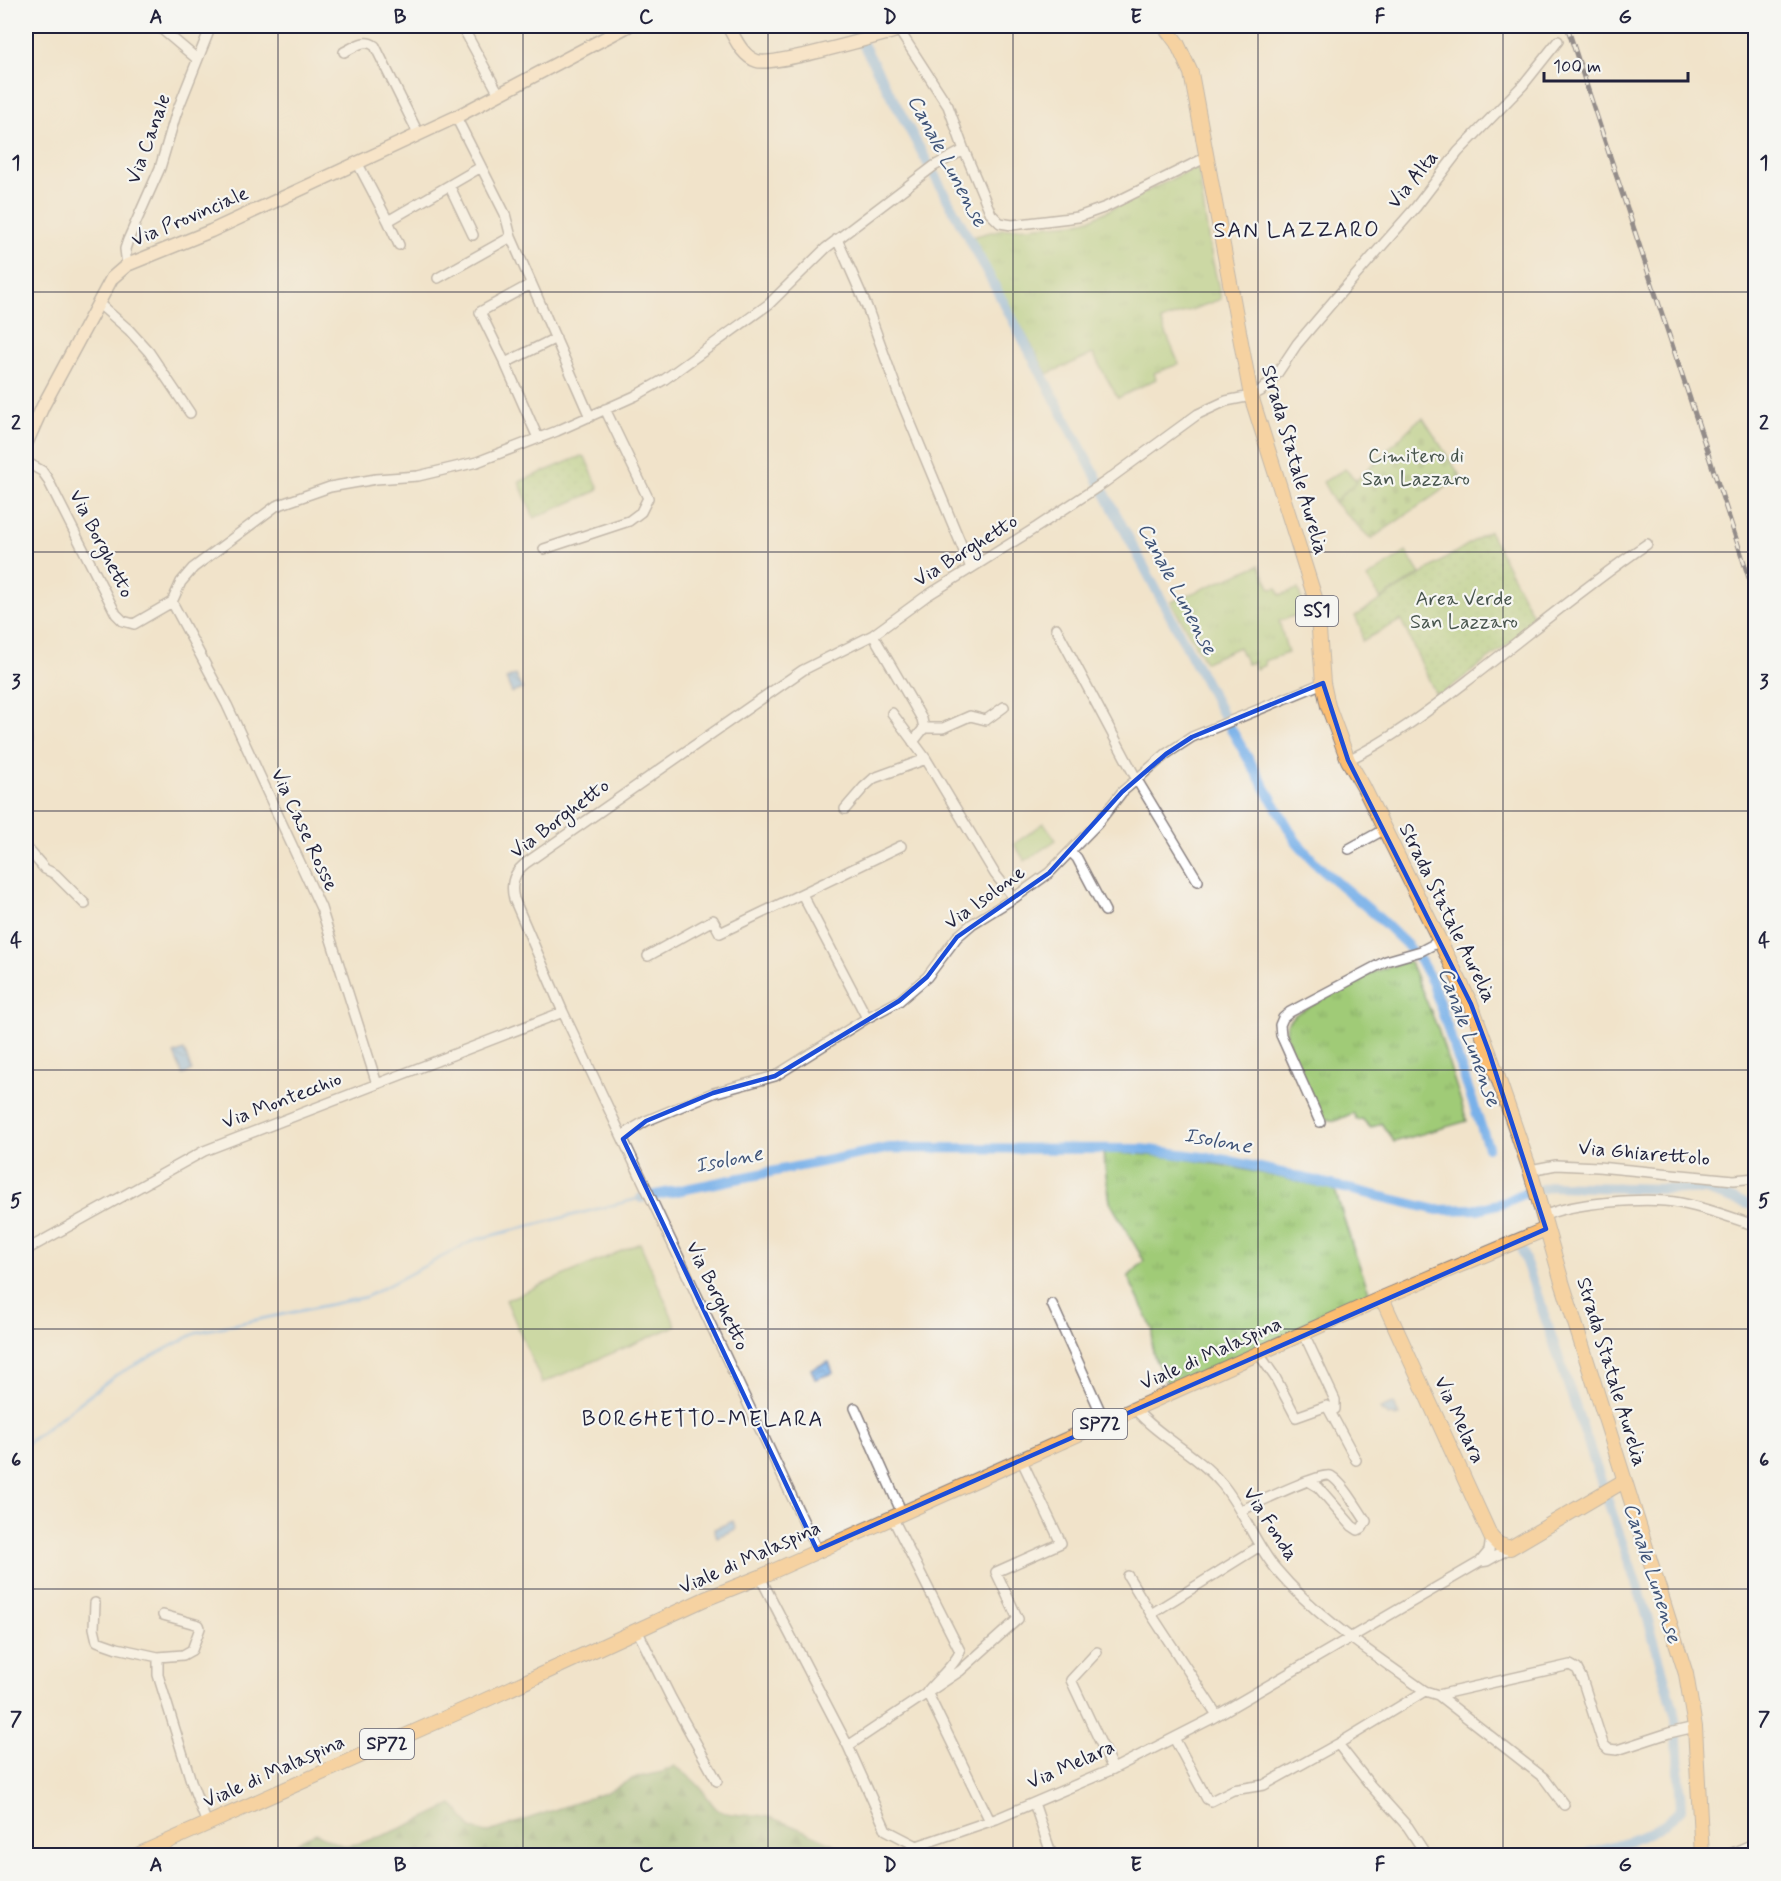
<svg xmlns="http://www.w3.org/2000/svg" width="1781" height="1881" font-family="Mynerve,sans-serif">
<style>
.grass{fill:url(#grass-tufts);stroke:#617659;stroke-width:1.5}
.forest{fill:url(#forest-firs);stroke:#516852;stroke-width:1.5}
.cemetery{fill:url(#cemetery-stones);stroke:#617659;stroke-width:1.5}
.park{fill:url(#park-dots);stroke:#617659;stroke-width:1.5}
.pitch{fill:#a0cb77;stroke:#617659;stroke-width:1.5}
.water{fill:url(#water-waves);stroke:#4e6a92;stroke-width:1.5}
.lines{fill:none;stroke-linecap:round;stroke-linejoin:round}
.stream{stroke:#79b1e9;stroke-width:3}
.canal{stroke:#79b1e9;stroke-width:10}
.street-casing{stroke:#8a8282;stroke-width:12}
.secondary-casing{stroke:#8a8282;stroke-width:15}
.primary-casing{stroke:#8a8282;stroke-width:16}
.street{stroke:#fff;stroke-width:9}
.secondary{stroke:#fee5c5;stroke-width:12}
.primary{stroke:#fcbd6f;stroke-width:14}
.rail-casing{stroke:#22223b;stroke-width:5}
.rail{stroke:#f6f6f2;stroke-width:3;stroke-dasharray:9;stroke-linecap:butt}
.marked{fill:none;stroke:#1d4ed8;stroke-width:4.5;stroke-linejoin:round}
.grid{fill:none;stroke:#22223b;stroke-width:1.5;stroke-opacity:0.55}
.labels{text-anchor:middle;dominant-baseline:central;stroke-width:4.5;stroke-linejoin:round;paint-order:stroke}
.shield{fill:#f6f6f2;stroke:#626272;stroke-width:1.5}
.shield-label{font-size:18px;font-weight:bold;fill:#22223b}
.street-label{font-size:20px;fill:#22223b;stroke:#f6f6f2}
.park-label{font-size:20px;fill:#48554d;stroke:#f6f6f2}
.water-label{font-size:21px;font-style:italic;fill:#405478;stroke:#f6f6f2}
.quarter-label{font-size:22px;letter-spacing:1.5px;fill:#22223b;stroke:#f6f6f2}
.neatline{fill:none;stroke:#22223b;stroke-width:2}
.grid-label{font-size:20px;text-anchor:middle;font-weight:bold;fill:#22223b}
</style>
<defs>
<pattern id="grass-tufts" width="24" height="20" patternUnits="userSpaceOnUse" patternTransform="scale(1.5)"><rect width="24" height="20" fill="#a0cb77"/><path d="M3 7l-1-3M5 7V3M7 7l1-3M15 17l-1-3M17 17v-4M19 17l1-3" fill="none" stroke="#8aae68"/></pattern>
<pattern id="forest-firs" width="22" height="20" patternUnits="userSpaceOnUse" patternTransform="scale(1.5)"><rect width="22" height="20" fill="#80af68"/><path d="M5 1l3.5 6h-7zM16 11l3.5 6h-7z" fill="#688e57"/></pattern>
<pattern id="cemetery-stones" width="16" height="16" patternUnits="userSpaceOnUse" patternTransform="scale(1.5)"><rect width="16" height="16" fill="#a0cb77"/><path d="M2 7V4a2 2 0 0 1 4 0v3zM10 15v-3a2 2 0 0 1 4 0v3z" fill="#8aae68"/></pattern>
<pattern id="park-dots" width="8" height="8" patternUnits="userSpaceOnUse" patternTransform="scale(1.5)"><rect width="8" height="8" fill="#a0cb77"/><path d="M2 2h.1M6 6h.1" fill="none" stroke="#8aae68" stroke-width="1.8" stroke-linecap="round"/></pattern>
<pattern id="water-waves" width="16" height="10" patternUnits="userSpaceOnUse" patternTransform="scale(1.5)"><rect width="16" height="10" fill="#79b1e9"/><path d="M0 5q4-4 8 0t8 0" fill="none" stroke="#6390be"/></pattern>
</defs>
<rect width="100%" height="100%" fill="#f6f6f2"/>
<filter id="ink" filterUnits="userSpaceOnUse"><feTurbulence type="fractalNoise" baseFrequency=".0167" numOctaves="2"/><feDisplacementMap in="SourceGraphic" scale="12" xChannelSelector="R" yChannelSelector="G"/><feConvolveMatrix kernelMatrix="1 2 1 2 8 2 1 2 1" color-interpolation-filters="sRGB"/></filter>
<filter id="wash" filterUnits="userSpaceOnUse"><feTurbulence type="fractalNoise" baseFrequency=".008" numOctaves="4" result="noise"/><feDisplacementMap in="SourceGraphic" scale="24" xChannelSelector="R" yChannelSelector="G"/><feGaussianBlur stdDeviation="1.35" result="paint"/><feColorMatrix in="noise" values="0 0 0 0 0 0 0 0 0 0 0 0 0 0 0 0 0 1.4 0 .05"/><feComposite in="paint" operator="in"/></filter>
<g filter="url(#wash)">
<rect width="100%" height="100%" fill="#f1e3ca"/>
<path class="grass" d="M1198,166L1209,244L1221,299L1161,321L1179,364L1154,373L1156,379L1118,398L1093,354L1047,374L972,237L1002,229L1075,223L1093,218Z
M1259,565L1271,589L1277,588L1280,595L1298,589L1306,612L1279,621L1288,653L1264,661L1265,665L1256,669L1254,662L1247,664L1239,647L1205,662L1171,602Z
M1407,961L1410,962L1438,1029L1467,1121L1394,1142L1381,1123L1371,1128L1362,1119L1357,1120L1353,1113L1335,1121L1323,1118C1314,1100 1281,1043 1287,1025C1288,1020 1292,1018 1296,1014L1373,972Z
M1103,1153C1181,1153 1259,1172 1335,1190L1353,1248L1371,1297L1169,1387L1155,1359L1151,1343L1153,1330L1128,1277L1144,1261L1110,1202Z"/>
<path class="forest" d="M675,1766C684,1772 693,1779 700,1787C706,1794 711,1804 717,1809C729,1817 750,1814 763,1816C775,1817 845,1847 850,1855H284L302,1839L316,1833C324,1837 333,1843 342,1845C360,1849 432,1815 452,1805L460,1812L471,1828L486,1833L607,1792L634,1778L662,1772Z"/>
<path class="cemetery" d="M1423,418L1461,477L1371,539L1334,502L1416,422Z"/>
<path class="park" d="M581,456L585,457L599,489L597,491L534,518L519,482Z
M1489,531L1537,623L1437,697L1401,620L1362,641L1361,629L1355,616Z"/>
<path class="pitch" d="M1345,469L1357,481L1334,502L1323,482Z
M1406,552L1420,574L1381,599L1367,578Z
M1044,823L1056,840L1025,861L1014,844Z
M640,1243L676,1326L542,1383L506,1300Z"/>
<path class="water" d="M515,675L522,689L512,693L506,679Z
M184,1050L192,1071L183,1075L174,1054Z
M829,1362L833,1373L815,1379L811,1369Z
M1394,1403L1399,1416L1395,1417L1393,1415L1388,1416L1386,1413H1383L1380,1409Z
M733,1521L736,1529L717,1537L714,1529Z"/>
<g class="lines">
<path class="stream" d="M26,1444L116,1375L198,1332L366,1297L474,1240L641,1198"/>
<path class="canal" d="M853,26L985,268L1224,717L1296,841L1318,866L1377,916L1407,945L1421,962L1432,982L1488,1147
M641,1198L890,1148L1141,1149L1227,1160L1437,1210L1478,1209L1506,1202L1520,1195L1552,1186L1705,1190L1756,1207
M1520,1245L1645,1609L1676,1718L1681,1809C1655,1839 1613,1845 1576,1856"/>
</g>
</g>
<g filter="url(#ink)">
<g class="lines">
<defs>
<path id="street" d="M158,26L197,59
M462,26L499,94
M897,27L948,106L964,150L991,214L1000,223L1012,225L1078,217L1106,207L1207,157
M344,52C355,47 364,38 375,46L419,135
M456,117L505,214L511,237L590,417
M358,164L388,221L481,167
M450,187L473,235
M388,221L399,245
M837,239L867,307L898,393L971,568
M127,265L125,249L128,240L160,168L176,114L211,26
M438,278L511,237
M531,284L480,312L505,363L556,338
M98,303L129,330L149,352L190,413
M505,363L538,438
M26,462L42,471L47,478L116,614L123,621L134,624L172,602L181,582L193,568L276,506L330,487L376,479L418,476L477,462L557,431L635,396L665,379L769,304L826,248L934,166L964,150
M544,549L629,521L641,512L648,498L605,409
M172,602L227,705L321,908L377,1084
M1056,628L1137,780L1198,881
M873,635L922,719L924,728
M892,713L926,759L995,874L1014,898
M26,731L27,740L26,747
M913,742L924,728H943L970,716L986,720L1004,707
M1348,760C1390,740 1428,711 1466,682C1526,636 1584,587 1647,544
M845,809L864,787L874,778L926,759
M26,847L45,869L55,874L85,904
M1349,849L1385,829
M1071,852L1077,858L1105,911
M802,894L867,1018
M648,956L713,920L720,933L901,846
M1320,1122L1281,1035L1280,1025L1283,1018L1290,1012L1386,961L1421,951L1440,941
M623,1139L629,1131L646,1121L713,1093L775,1076L867,1018L899,1001L927,977L957,937L972,924L1014,898L1049,873L1097,824L1122,792L1166,754L1192,737L1323,683
M1530,1170L1556,1165L1598,1167L1734,1180L1756,1178
M1542,1217C1570,1202 1649,1197 1680,1203C1706,1208 1731,1217 1756,1226
M26,1250L204,1151L563,1012
M1052,1304L1105,1422
M1304,1334L1335,1400V1409L1330,1411
M1259,1354L1275,1377L1296,1417L1327,1406L1356,1460
M855,1408L902,1513
M1135,1409C1160,1438 1197,1454 1222,1484C1243,1509 1254,1543 1276,1569C1317,1618 1373,1654 1425,1691L1438,1695L1544,1778L1564,1805
M1240,1511C1253,1505 1323,1471 1331,1476C1344,1484 1357,1508 1366,1521L1362,1528L1358,1530L1352,1526L1318,1487L1308,1481
M892,1517L960,1651C957,1663 936,1680 927,1692L990,1821
M817,1550L563,1012L514,899C510,884 514,872 526,863L764,697L803,670L873,635L925,597L1037,527L1105,482L1198,414L1226,401L1251,396L1261,391L1277,374L1297,344L1336,298L1416,207L1458,152L1523,85L1558,41
M1480,1562L1489,1551L1491,1537
M1128,1576L1151,1614
M760,1577L848,1746L886,1830L917,1846L996,1819L1113,1769L1209,1720L1480,1562L1487,1561L1510,1548
M95,1603L94,1628L97,1641L117,1648L158,1657V1675L192,1784L207,1824
M637,1630L671,1698L717,1781
M1097,1652L1071,1680L1113,1769
M158,1657L183,1655L192,1650L200,1628L199,1625L163,1615
M1438,1695L1570,1665L1577,1669L1582,1679L1603,1744L1608,1749L1617,1750L1669,1733L1695,1727
M1217,1715L1151,1614L1260,1546
M1174,1738L1207,1799L1211,1801L1233,1790L1264,1785L1338,1744L1425,1691
M1338,1744L1371,1786L1408,1827L1427,1856
M848,1746L960,1671L1018,1619L996,1572L1061,1543L1021,1459
M1034,1803L1052,1856
M1725,1856L1756,1843"/>
<path id="secondary" d="M728,26C735,38 742,56 757,61C774,67 891,32 915,26
M26,444L43,406L112,278L127,265L211,231L456,117L628,26"/>
<path id="primary" d="M1164,26L1177,43L1191,73L1251,396L1317,604L1323,683L1328,706L1348,760L1363,786L1471,1004L1489,1052L1530,1170L1562,1282L1686,1674L1695,1727L1702,1856
M1382,1298L1491,1537L1498,1544L1510,1548L1624,1481
M135,1856L479,1703L705,1599L760,1577L1382,1298L1546,1229"/>
</defs>
<use href="#street" class="street-casing"/>
<use href="#secondary" class="secondary-casing"/>
<use href="#primary" class="primary-casing"/>
<use href="#street" class="street"/>
<use href="#secondary" class="secondary"/>
<use href="#primary" class="primary"/>
<defs>
<path id="rail" d="M1567,26L1756,599"/>
</defs>
<use href="#rail" class="rail-casing"/>
<use href="#rail" class="rail"/>
</g>
</g>
<path d="M0 0H1781V1881H0ZM1323,683L1348,760L1471,1004L1489,1052L1546,1229L817,1550L623,1139L646,1121L713,1093L775,1076L899,1001L927,977L957,937L1049,873L1122,792L1166,754L1192,737Z" fill="#f1e3ca" fill-opacity=".55" fill-rule="evenodd"/>
<path class="marked" d="M1323,683L1348,760L1471,1004L1489,1052L1546,1229L817,1550L623,1139L646,1121L713,1093L775,1076L899,1001L927,977L957,937L1049,873L1122,792L1166,754L1192,737Z"/>
<path class="grid" d="M278,26V1856M523,26V1856M768,26V1856M1013,26V1856M1258,26V1856M1503,26V1856M26,292H1756M26,552H1756M26,811H1756M26,1070H1756M26,1329H1756M26,1589H1756"/>
<g class="labels">
<g class="shield">
<rect x="1296" y="596" width="42" height="30" rx="4.5"/>
<rect x="1073" y="1409" width="54" height="30" rx="4.5"/>
<rect x="360" y="1729" width="54" height="30" rx="4.5"/>
</g>
<g class="shield-label">
<text x="1317" y="611">SS1</text>
<text x="1100" y="1424">SP72</text>
<text x="387" y="1744">SP72</text>
</g>
<g class="street-label">
<text transform="translate(149 139) rotate(-70)">Via Canale</text>
<text transform="translate(1413 180) rotate(-51)">Via Alta</text>
<text transform="translate(190 217) rotate(-23)">Via Provinciale</text>
<text transform="translate(1294 460) rotate(74)">Strada Statale Aurelia</text>
<text transform="translate(101 544) rotate(63)">Via Borghetto</text>
<text transform="translate(966 551) rotate(-32)">Via Borghetto</text>
<text transform="translate(560 819) rotate(-37)">Via Borghetto</text>
<text transform="translate(304 830) rotate(65)">Via Case Rosse</text>
<text transform="translate(985 898) rotate(-36)">Via Isolone</text>
<text transform="translate(1447 913) rotate(64)">Strada Statale Aurelia</text>
<text transform="translate(282 1101) rotate(-21)">Via Montecchio</text>
<text transform="translate(1644 1154) rotate(5)">Via Ghiarettolo</text>
<text transform="translate(717 1296) rotate(64)">Via Borghetto</text>
<text transform="translate(1211 1354) rotate(-24)">Viale di Malaspina</text>
<text transform="translate(1611 1372) rotate(73)">Strada Statale Aurelia</text>
<text transform="translate(1459 1420) rotate(65)">Via Melara</text>
<text transform="translate(1270 1524) rotate(57)">Via Fonda</text>
<text transform="translate(750 1558) rotate(-24)">Viale di Malaspina</text>
<text transform="translate(1071 1765) rotate(-24)">Via Melara</text>
<text transform="translate(274 1772) rotate(-24)">Viale di Malaspina</text>
</g>
<g class="park-label">
<text x="1416" y="456">Cimitero di<tspan x="1416" dy="23">San Lazzaro</tspan></text>
<text x="1464" y="599">Area Verde<tspan x="1464" dy="23">San Lazzaro</tspan></text>
</g>
<g class="water-label">
<text transform="translate(947 161) rotate(62)">Canale Lunense</text>
<text transform="translate(1177 589) rotate(62)">Canale Lunense</text>
<text transform="translate(1469 1037) rotate(70)">Canale Lunense</text>
<text transform="translate(1218 1141) rotate(10)">Isolone</text>
<text transform="translate(729 1160) rotate(-11)">Isolone</text>
<text transform="translate(1652 1573) rotate(72)">Canale Lunense</text>
</g>
<g class="quarter-label">
<text x="1297" y="231">SAN LAZZARO</text>
<text x="703" y="1420">BORGHETTO-MELARA</text>
</g>
</g>
<rect width="1781" height="1881" fill="none" stroke="#f6f6f2" stroke-width="66"/>
<path d="M1544 72v9h144v-9" fill="none" stroke="#22223b" stroke-width="3"/>
<text x="1553" y="72" font-size="18" fill="#22223b" stroke="#f6f6f2" stroke-width="4.5" paint-order="stroke">100 m</text>
<rect x="33" y="33" width="1715" height="1815" class="neatline"/>
<g class="grid-label">
<text x="156" y="23">A</text>
<text x="400" y="23">B</text>
<text x="646" y="23">C</text>
<text x="890" y="23">D</text>
<text x="1136" y="23">E</text>
<text x="1380" y="23">F</text>
<text x="1625" y="23">G</text>
<text x="16" y="169">1</text>
<text x="1764" y="169">1</text>
<text x="16" y="429">2</text>
<text x="1764" y="429">2</text>
<text x="16" y="688">3</text>
<text x="1764" y="688">3</text>
<text x="16" y="947">4</text>
<text x="1764" y="947">4</text>
<text x="16" y="1207">5</text>
<text x="1764" y="1207">5</text>
<text x="16" y="1466">6</text>
<text x="1764" y="1466">6</text>
<text x="16" y="1725">7</text>
<text x="1764" y="1725">7</text>
<text x="156" y="1871">A</text>
<text x="400" y="1871">B</text>
<text x="646" y="1871">C</text>
<text x="890" y="1871">D</text>
<text x="1136" y="1871">E</text>
<text x="1380" y="1871">F</text>
<text x="1625" y="1871">G</text>
</g>
</svg>
